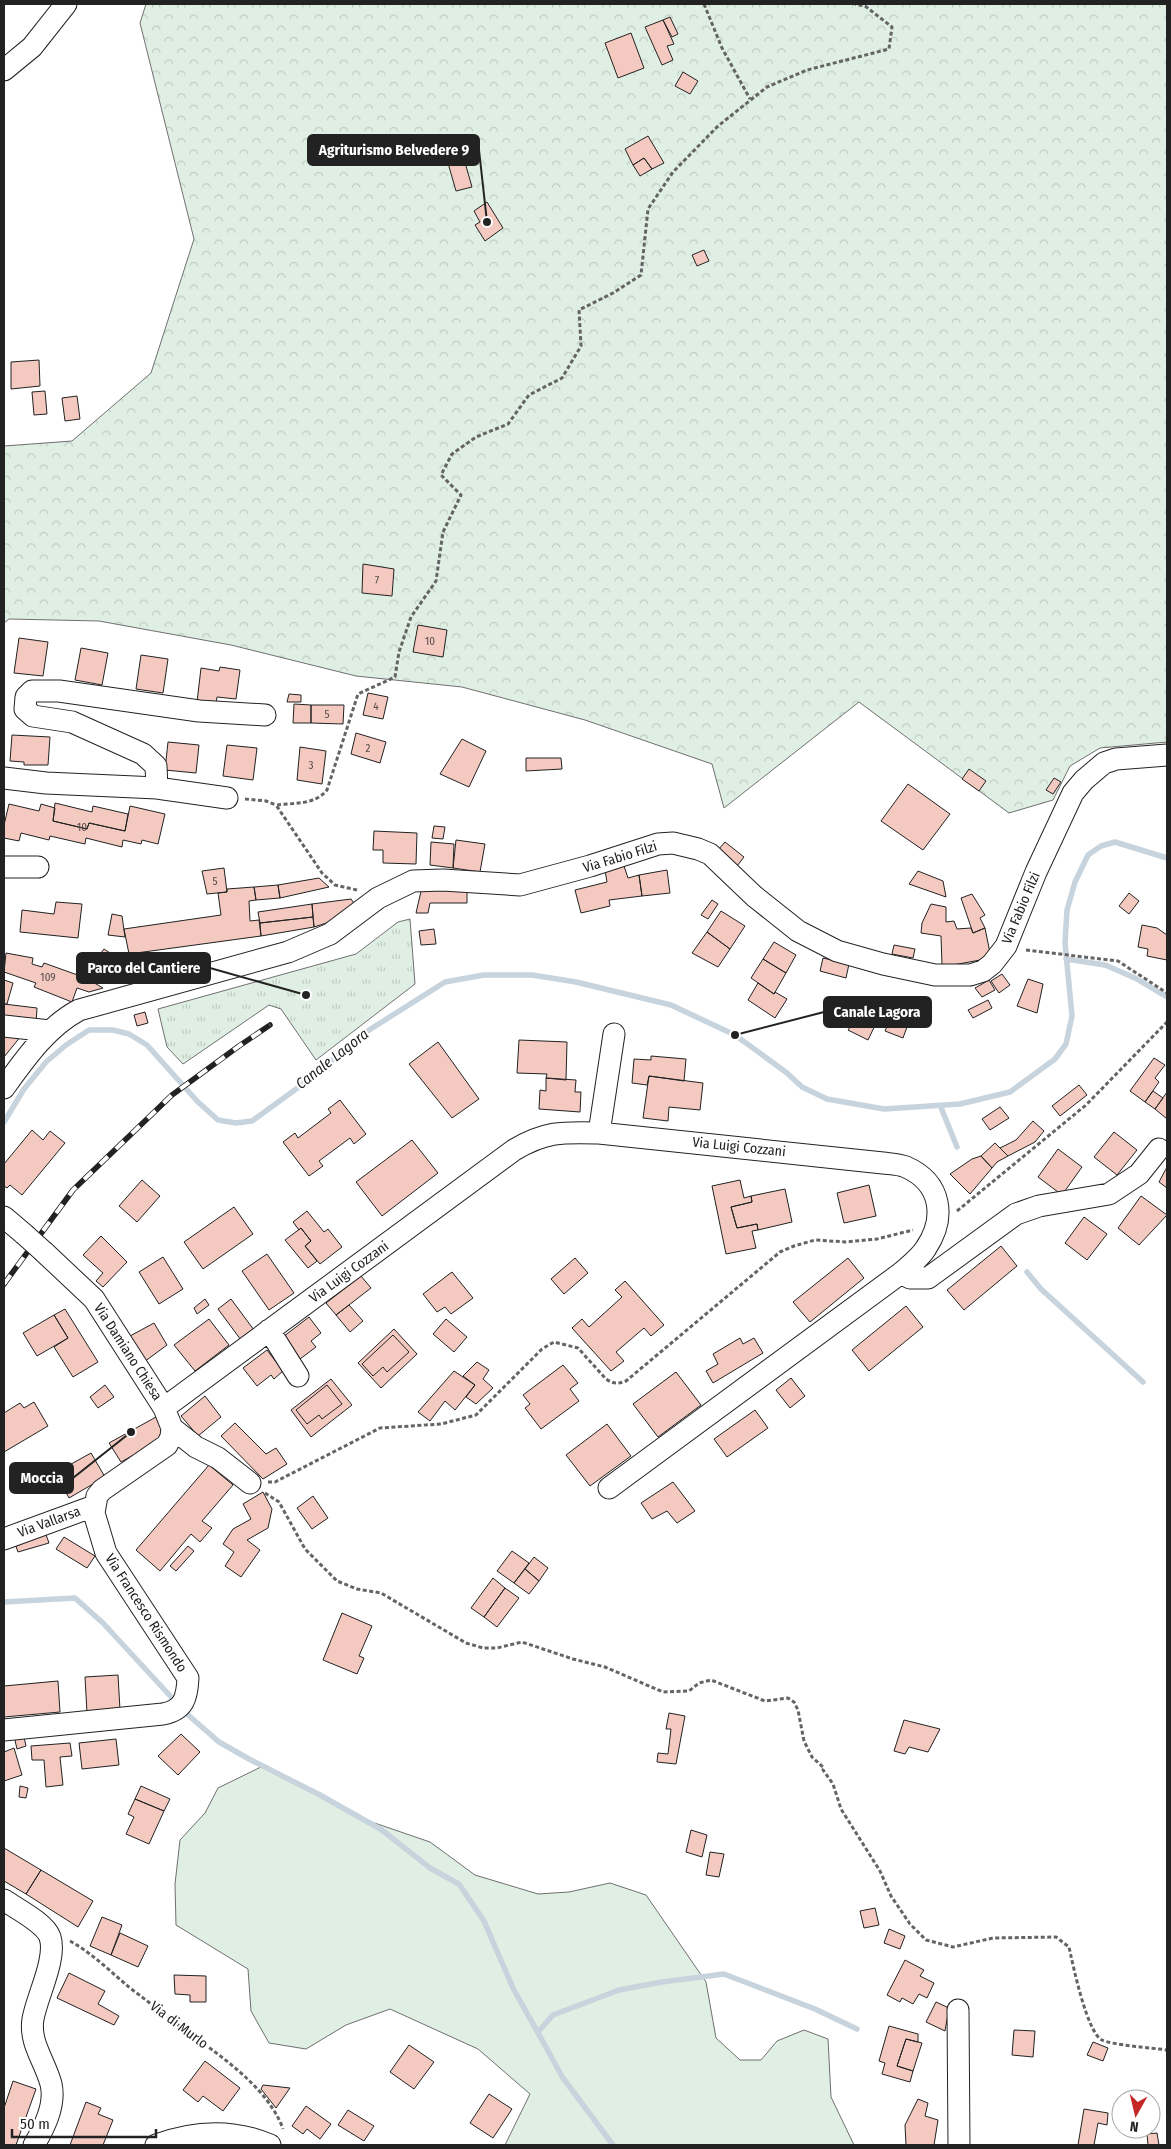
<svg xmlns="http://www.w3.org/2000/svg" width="1171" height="2149" font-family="'Fira Sans Condensed',sans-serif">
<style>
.grass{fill:#e0efe3;stroke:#6f6f6f}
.forest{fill:url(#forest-crowns);stroke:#6f6f6f}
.park{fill:url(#park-tufts);stroke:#6f6f6f}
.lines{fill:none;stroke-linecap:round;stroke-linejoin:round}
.stream{stroke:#c7d3dd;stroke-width:5.5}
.building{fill:#f3c9c0;stroke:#222}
.minor-casing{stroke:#222;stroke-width:23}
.path{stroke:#646464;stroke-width:3;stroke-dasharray:4 2.5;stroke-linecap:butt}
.minor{stroke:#fff;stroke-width:21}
.rail-casing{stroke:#222;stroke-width:5.5}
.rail{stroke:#fff;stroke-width:4;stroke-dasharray:11;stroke-linecap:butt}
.minor-bridge-casing{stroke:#222;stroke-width:23;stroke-linecap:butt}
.minor-bridge{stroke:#fff;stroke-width:21}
.labels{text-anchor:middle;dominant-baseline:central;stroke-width:4;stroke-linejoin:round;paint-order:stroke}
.number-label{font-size:11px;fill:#564c4a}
.street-label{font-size:14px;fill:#222;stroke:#fff}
.water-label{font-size:15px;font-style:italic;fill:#222;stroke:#fff}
.leader{fill:none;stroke:#222;stroke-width:2}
.callout-dot{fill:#222;stroke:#fff;stroke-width:2}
.callout{fill:#222;stroke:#222;stroke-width:2}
.callout-label{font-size:15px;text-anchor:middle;font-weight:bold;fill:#fff}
</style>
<defs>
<pattern id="forest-crowns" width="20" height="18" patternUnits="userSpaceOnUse" patternTransform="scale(1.25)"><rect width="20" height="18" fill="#e0efe3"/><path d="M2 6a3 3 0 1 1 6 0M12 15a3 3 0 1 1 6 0" fill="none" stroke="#c0cdc2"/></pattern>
<pattern id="park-tufts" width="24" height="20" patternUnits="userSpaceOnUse" patternTransform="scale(1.25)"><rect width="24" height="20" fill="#e0efe3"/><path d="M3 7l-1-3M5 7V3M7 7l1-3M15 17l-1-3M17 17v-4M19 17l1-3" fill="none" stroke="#c0cdc2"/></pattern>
</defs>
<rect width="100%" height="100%" fill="#fff"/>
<path class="grass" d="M265,1765L363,1819L430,1842L475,1875L538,1894L569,1892L610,1883L646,1895L706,1982L716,2038L740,2060H761L777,2041L804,2030L828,2039L831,2097L854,2145H505L530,2094L478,2049L390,2009L346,2025L306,2049L269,2043L251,2011L248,1969L176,1925L175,1884L180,1840L205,1813L218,1788Z"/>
<path class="forest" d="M146,4H1167V742L1100,748L1070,766L1053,800L1009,813L859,702L724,808L712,764L585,720L462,687L356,676L231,645L99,621L9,619L4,623V446L72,441L151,373L194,239L140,23Z"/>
<path class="park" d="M410,919L415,984L316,1060L281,1009L269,1005L183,1064L167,1047L158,1009L356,954L398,922Z"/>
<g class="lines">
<path class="stream" d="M1066,959L1105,965L1135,978L1167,997
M940,1105L957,1147
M4,1122L24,1089L46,1062L66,1045L89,1030H113L129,1034L147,1045L198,1102L218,1120L236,1123L252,1121L303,1084L366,1032L445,982L484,975H532L576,982L671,1005L735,1035L787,1073L802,1087L827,1099L884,1109L960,1104L1010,1092L1055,1059L1066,1044L1072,1016L1065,943L1067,910L1075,882L1088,855L1101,846L1115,842L1167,858
M1027,1272L1041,1289L1143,1382
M4,1602L75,1598L103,1623L173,1699
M187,1714L219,1742L249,1759L320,1795L382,1830L430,1868L459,1884L484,1921L513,1988L563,2078L613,2145
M538,2032L553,2015L619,1990L662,1982L724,1974L815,2009L857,2029"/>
</g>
<path class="building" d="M670,17L678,34L672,37L663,20Z
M663,20L674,44L667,46L673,60L662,65L645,27Z
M631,33L644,68L618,78L605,43Z
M683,72L698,81L690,94L675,86Z
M648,136L664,163L652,169L644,158L633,165L625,149Z
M644,158L652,169L640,176L633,165Z
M464,159L472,187L456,191L448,163Z
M487,202L503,228L485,241L475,225L480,222L474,211Z
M704,250L709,261L697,266L692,255Z
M39,360L40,386L11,389V362Z
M45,391L47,414L34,415L32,392Z
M77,396L80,419L65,421L62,398Z
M363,564L394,569L392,596L362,593Z
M418,625L447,630L443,657L413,652Z
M19,638L48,642L43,676L14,673Z
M81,648L108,653L102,685L75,680Z
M141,655L168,659L163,693L136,689Z
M220,667L240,670L236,699L217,697L216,704L197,702L201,668L219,671Z
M368,693L388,697L383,719L363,715Z
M289,694L301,695V702H287Z
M294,704L311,705V723H293Z
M311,705H344L343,724L311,723Z
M356,733L386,742L380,763L351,754Z
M12,735L50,737L48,765H24V762L10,761Z
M462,739L486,751L469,787L440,774Z
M168,742L199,745L196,773L165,770Z
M227,745L257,748L253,780L223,776Z
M300,747L326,751L322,784L297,780Z
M526,758H561L562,769L526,771Z
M969,769L986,781L979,791L962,779Z
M1054,778L1061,782L1053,794L1046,790Z
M908,784L950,814L923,850L881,821Z
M55,803L92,812L93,806L128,814L125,831L89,823L87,829L53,821Z
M9,804L39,811L41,804L55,808L53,821L87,829L89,823L125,831L130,806L165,814L158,844L142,840L141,844L123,840L122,847L86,838L85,844L50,836L49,840L21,833L19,841L4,838V825Z
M434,826L445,827L443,839L432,838Z
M374,831L417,833L416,864L383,863V850H373Z
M456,840L485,844L480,872L453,868Z
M431,842L454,844L453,868L430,865Z
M725,842L744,857L737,866L718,850Z
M624,866L628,878L639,875L642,896L609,900L610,906L581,913L575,890L607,882L605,870Z
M224,868L227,892L207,894L202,871Z
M667,870L670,893L642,896L639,875Z
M918,871L943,881L946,897L909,884Z
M319,878L329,887L280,898L278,885Z
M278,885L280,898L256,900L254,887Z
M254,887L256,900L249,901L250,921L259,920L261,936L129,954L124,929L221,915L218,893L227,892V889Z
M422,887L467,890V903H430L428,913H416Z
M1129,893L1139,901L1129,914L1119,906Z
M972,894L985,915L980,918L985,928L973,933L961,898Z
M351,899L355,905L345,917L314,927L312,904Z
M712,900L718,904L708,919L701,915Z
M56,902L82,904L78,938L20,932L22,910L54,914Z
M312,904L313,917L260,923L258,912Z
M931,904L946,907V922L954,921L957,929L971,928L973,933L985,928L991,958L953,965H942L941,936L921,933L922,923Z
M721,911L745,926L730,949L707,932Z
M112,914L122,916L125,937L108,935Z
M313,917L314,927L261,936L260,923Z
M1142,925L1157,928L1167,935V960L1147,956L1148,949L1138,947Z
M434,929L436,944L421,945L419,931Z
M707,932L730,949L718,967L692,953Z
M774,942L796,955L786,973L763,959Z
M894,945L915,949L913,958L892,954Z
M104,949L135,970L121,978L95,961Z
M6,953L33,958L32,964L42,967L44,963L86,978L103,988L89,992L77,988L72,1002L34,987L36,983L4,972Z
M823,958L849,964L846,978L820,971Z
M763,959L786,973L774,994L751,978Z
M1002,974L1010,985L999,993L991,981Z
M1028,979L1043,984L1037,1013L1017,1006Z
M4,980L13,983L7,1004H4Z
M989,980L995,990L982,997L975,988Z
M758,983L774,994L775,992L787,999L775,1018L748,1000Z
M988,1000L992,1008L973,1018L968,1010Z
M4,1004L37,1008L36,1024L4,1021Z
M864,1007L880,1015L868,1040L848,1030Z
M145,1012L148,1023L137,1026L134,1015Z
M890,1020L907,1027L903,1038L885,1031Z
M4,1034L21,1036L4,1057Z
M519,1040L567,1042L566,1080L546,1078L547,1074L517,1073Z
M438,1042L479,1099L452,1118L409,1064Z
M651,1056L686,1059L684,1081L649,1076L647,1085L632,1083L634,1059L651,1060Z
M1154,1058L1165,1065L1155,1078L1159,1082L1145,1102L1130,1091Z
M649,1076L703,1083L700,1110L669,1107L668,1121L643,1118Z
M546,1078L576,1080L575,1092H581L580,1112L539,1109L540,1090L546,1091Z
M1079,1085L1087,1095L1060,1116L1052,1106Z
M1153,1091L1163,1098L1155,1109L1145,1102Z
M1167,1092V1119L1155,1109Z
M340,1100L366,1134L354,1144L350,1138L319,1161L323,1166L309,1176L283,1142L295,1133L298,1138L331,1113L328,1109Z
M1000,1107L1009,1118L990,1130L982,1119Z
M1033,1121L1044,1131L1035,1142L1008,1156L1000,1148L1016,1140Z
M32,1130L43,1140L50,1131L65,1143L22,1195L10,1185L7,1188L4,1186V1164Z
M1114,1132L1137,1150L1117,1175L1094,1157Z
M412,1140L438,1173L382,1216L356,1182Z
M995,1143L1008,1156L997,1162L992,1168L981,1156Z
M1058,1149L1082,1167L1062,1195L1038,1177Z
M981,1156L992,1168L970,1194L950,1174L972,1159Z
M1167,1167V1188L1159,1182Z
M142,1180L160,1196L137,1222L119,1206Z
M740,1180L744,1198L751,1196L752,1202L731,1207L737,1228L757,1224L758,1230L752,1231L756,1248L726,1254L712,1186Z
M869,1185L876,1216L844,1223L837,1193Z
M785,1189L792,1222L758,1230L757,1224L737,1228L731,1207L752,1202L751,1196Z
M1141,1196L1167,1215L1139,1245L1118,1228Z
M234,1207L253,1234L203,1269L184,1242Z
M307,1211L324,1232L328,1229L342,1247L320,1264L305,1246L311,1241L301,1228L299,1230L293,1222Z
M1084,1217L1107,1234L1087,1260L1065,1243Z
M301,1228L311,1241L305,1246L317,1261L308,1268L285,1240Z
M101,1236L127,1262L103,1287L96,1281L103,1273L83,1255Z
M1001,1246L1017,1266L964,1310L947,1290Z
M267,1254L294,1293L269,1310L242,1271Z
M163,1257L183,1289L159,1304L139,1272Z
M575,1258L588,1273L564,1294L551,1279Z
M848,1258L864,1278L810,1322L793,1302Z
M452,1272L473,1298L451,1314L445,1307L437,1312L423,1294Z
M361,1276L371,1288L336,1315L326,1303Z
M625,1281L664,1325L651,1336L644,1328L616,1352L624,1361L611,1371L572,1328L582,1319L589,1327L622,1297L615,1290Z
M205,1299L209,1305L197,1314L194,1308Z
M231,1299L254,1330L241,1340L218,1309Z
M349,1305L363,1321L350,1332L336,1315Z
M906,1306L923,1327L869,1371L852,1350Z
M65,1309L98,1362L73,1377L54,1347L68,1338L54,1315Z
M54,1315L68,1338L37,1356L23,1333Z
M309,1317L321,1333L311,1341L316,1347L296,1362L279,1340Z
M209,1319L229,1345L195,1371L174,1345Z
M446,1319L467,1337L454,1352L433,1334Z
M154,1323L167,1345L144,1362L130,1336Z
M394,1329L417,1354L381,1388L358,1363Z
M393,1335L409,1352L387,1372L383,1367L373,1376L362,1364Z
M740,1338L743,1344L754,1338L763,1353L713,1383L706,1371L718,1364L713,1354Z
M267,1350L283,1371L274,1379L271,1375L257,1386L243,1368Z
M477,1362L489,1370L483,1379L493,1388L476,1404L466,1397L475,1385L463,1376Z
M563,1365L578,1383L570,1389L579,1401L541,1429L525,1408L530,1404L523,1395Z
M454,1371L475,1385L455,1410L445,1401L430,1421L418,1412Z
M676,1372L701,1405L658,1437L633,1404Z
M791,1378L805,1396L790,1408L776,1390Z
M331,1379L352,1405L311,1437L291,1410Z
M105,1385L114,1397L98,1408L90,1397Z
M327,1385L342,1404L322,1419L319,1415L307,1424L296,1410Z
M205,1396L221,1417L198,1436L181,1416Z
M34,1402L48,1426L4,1452V1413L20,1403L24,1408Z
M755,1410L768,1428L727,1457L714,1439Z
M156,1417L168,1436L121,1462L109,1443Z
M235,1423L266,1454L276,1448L287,1464L263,1479L221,1436Z
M607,1424L631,1456L590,1486L566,1455Z
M91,1453L105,1477L69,1498L55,1473Z
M209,1465L233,1485L202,1521L212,1528L200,1542L191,1534L160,1571L136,1550Z
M673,1482L695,1511L677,1523L667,1511L652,1519L641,1503Z
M263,1492L272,1509L268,1528L247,1540L260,1550L241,1577L225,1566L234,1552L223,1544L233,1529L251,1519L243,1504Z
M313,1496L328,1518L312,1529L297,1508Z
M45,1532L49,1543L18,1552L14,1541Z
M64,1537L95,1556L87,1568L56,1549Z
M188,1546L194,1551L176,1571L170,1566Z
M512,1551L529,1563L514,1583L497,1571Z
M534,1557L548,1568L539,1581L525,1569Z
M525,1569L539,1581L529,1594L514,1583Z
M493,1578L505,1588L484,1617L471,1608Z
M505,1588L519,1598L497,1627L484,1617Z
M342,1613L372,1626L359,1656L364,1658L357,1674L323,1660Z
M118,1675L120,1710L87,1713L85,1677Z
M58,1681L60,1712L4,1717V1686Z
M669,1713L685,1716L676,1764L657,1762L658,1753L668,1754L671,1729H666Z
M904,1720L940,1729L928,1752L909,1747L905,1754L894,1751Z
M23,1733L26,1746L17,1749L14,1736Z
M181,1734L200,1752L178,1775L158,1756Z
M116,1739L119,1765L82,1769L79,1743Z
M70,1743L72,1756L60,1757L63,1785L46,1787L44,1760H32L31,1746Z
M14,1748L22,1775L4,1781V1752Z
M20,1786L28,1788L26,1798L19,1797Z
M141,1786L170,1799L164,1811L135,1799Z
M135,1799L164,1811L149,1844L126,1834L134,1817L128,1814Z
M691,1830L707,1835L702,1857L686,1852Z
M4,1848L41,1870L26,1894L4,1881Z
M710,1852L724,1854L719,1877L706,1875Z
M41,1870L93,1901L78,1927L26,1894Z
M875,1908L879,1925L864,1928L860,1911Z
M102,1917L122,1925L111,1955L90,1946Z
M889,1929L905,1936L900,1949L884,1943Z
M120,1933L148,1946L138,1967L111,1955Z
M905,1960L924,1970L920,1976L934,1983L927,1998L919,1994L913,2004L902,1998L900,2002L887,1995Z
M69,1973L105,1991L98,2004L119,2016L114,2025L57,1998Z
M174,1975L206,1976V2002H190V1995L175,1994Z
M936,2002L949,2008L945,2031L926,2022Z
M889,2026L918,2034V2042L906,2039L897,2066L913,2071L910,2082L882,2074L885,2063L879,2061Z
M1014,2030L1035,2031L1033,2057L1012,2055Z
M906,2039L922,2043L913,2071L897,2066Z
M1093,2042L1108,2048L1103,2061L1087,2055Z
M409,2045L434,2062L414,2089L390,2072Z
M205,2061L240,2088L223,2111L203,2096L198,2102L183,2090Z
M13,2081L36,2089L16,2145H4V2108Z
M263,2085L290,2088L276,2108L261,2089Z
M489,2094L512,2109L493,2138L470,2123Z
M918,2099L928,2103L925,2116L938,2120L934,2145H906L905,2125Z
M86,2102L101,2108L98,2114L113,2120L103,2145H70Z
M306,2106L331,2124L320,2139L307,2129L303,2134L292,2126Z
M1084,2109L1108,2113L1107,2125L1098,2123L1094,2145H1078Z
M348,2110L374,2126L364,2141L338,2125Z
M1157,2133L1159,2145H1148L1147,2134Z"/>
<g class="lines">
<defs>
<path id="minor" d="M4,70L32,47L66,4
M4,778L46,783L157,788L227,798
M157,788L156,766L143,754L72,722L33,716L25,709L26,697L32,691H59L199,711L265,715
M4,867H38
M4,1026L50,1031
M4,1088C25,1059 47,1027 79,1010L288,952L330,934L378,898L413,881L443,880L520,885L590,866L658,844L673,843L698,849L710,854L754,896L798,931L837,951L883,964L935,975H970L983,971L992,964L1006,946L1036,872L1073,793L1084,780L1104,763L1116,759L1167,755
M599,1133L614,1034
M4,1217L24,1234
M901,1273L910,1278H928L1016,1214L1039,1206L1109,1194L1139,1174L1159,1149
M269,1330L298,1376
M164,1408L514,1150C546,1131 563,1132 599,1133L883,1163C891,1164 899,1164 906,1167C942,1183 946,1218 926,1248C920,1258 909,1266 901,1273L609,1488
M172,1428L196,1447L218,1458L250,1483
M4,1539L94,1506
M4,1730L163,1714C184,1710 187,1698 188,1678L106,1553L94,1513L97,1496L102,1490L167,1445L171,1437L172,1428L164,1408L94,1299L44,1252
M4,1900C17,1909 45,1923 50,1937C57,1959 37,1996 33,2019C29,2043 45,2061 51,2084C56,2105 44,2128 34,2145
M958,2010L959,2145
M156,2145C194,2131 233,2129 270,2145"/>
</defs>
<use href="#minor" class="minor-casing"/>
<path class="path" d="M704,4L722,48L750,99
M245,799L266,801L276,805
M357,890L335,885L322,873L276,805C293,803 315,805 327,790L358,694L395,677L399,652L411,617L436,581L443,532L461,495L441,475L452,454L476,437L508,424L529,395L562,378L581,346L579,310L613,293L641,275L648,209L673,172L718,126L767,87L807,70L889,49L892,27L865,6L855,4
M1026,950L1118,961L1167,993
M957,1211L1086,1105L1167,1022
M268,1482H275L380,1428L441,1424L476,1415L542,1349L554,1342L578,1348L606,1379C613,1384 618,1384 626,1381L780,1252L794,1246L815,1240L846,1242L877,1239L913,1230
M265,1493L279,1502L305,1549L337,1581L357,1589L381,1593L466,1643L483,1648H497L522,1642L573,1659L605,1667L663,1692L689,1691L699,1683L711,1680L765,1701L788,1698L794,1702L798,1710L804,1741L812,1757L824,1768L823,1770L833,1784L841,1809L880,1871L891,1896L910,1924L926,1940L953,1947L993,1938L1056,1937L1069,1947C1073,1965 1087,2033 1102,2040C1111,2045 1154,2048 1167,2050
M70,1941C92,1953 111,1972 130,1988C149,2002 166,2016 185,2030C219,2055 268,2087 283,2129"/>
<use href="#minor" class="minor"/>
<defs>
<path id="rail" d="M4,1284L73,1190L172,1095L239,1046L270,1025"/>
</defs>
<use href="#rail" class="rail-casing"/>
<use href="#rail" class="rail"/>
<defs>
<path id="minor-bridge" d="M24,1234L44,1252"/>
</defs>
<use href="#minor-bridge" class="minor-bridge-casing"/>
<use href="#minor-bridge" class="minor-bridge"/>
</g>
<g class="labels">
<g class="number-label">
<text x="377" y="580">7</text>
<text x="430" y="641">10</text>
<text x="376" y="706">4</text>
<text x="327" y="714">5</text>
<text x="368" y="748">2</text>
<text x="311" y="765">3</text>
<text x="82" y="827">10</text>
<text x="215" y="881">5</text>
<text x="48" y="977">109</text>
</g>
<g class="street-label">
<text transform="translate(620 857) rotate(-17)">Via Fabio Filzi</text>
<text transform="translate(1021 908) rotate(-67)">Via Fabio Filzi</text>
<text transform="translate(739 1147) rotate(6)">Via Luigi Cozzani</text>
<text transform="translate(349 1272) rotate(-36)">Via Luigi Cozzani</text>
<text transform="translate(128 1352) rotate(57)">Via Damiano Chiesa</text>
<text transform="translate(49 1522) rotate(-20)">Via Vallarsa</text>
<text transform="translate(146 1613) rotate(57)">Via Francesco Rismondo</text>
<text transform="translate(179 2025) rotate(37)">Via di Murlo</text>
</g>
<g class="water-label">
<text transform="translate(332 1059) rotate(-38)">Canale Lagora</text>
</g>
</g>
<path class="leader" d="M487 222L479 150M306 995L210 968M735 1035L824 1012M131 1432L73 1478"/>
<g class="callout-dot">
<circle cx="487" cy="222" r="5"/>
<circle cx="306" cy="995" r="5"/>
<circle cx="735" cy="1035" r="5"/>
<circle cx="131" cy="1432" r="5"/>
</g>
<g class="callout">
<rect x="308" y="135" width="171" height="30" rx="5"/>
<rect x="77" y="953" width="133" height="30" rx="5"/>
<rect x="824" y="997" width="107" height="30" rx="5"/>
<rect x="10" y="1463" width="63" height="30" rx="5"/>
</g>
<g class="callout-label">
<text x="394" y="155">Agriturismo Belvedere 9</text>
<text x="144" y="973">Parco del Cantiere</text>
<text x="877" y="1017">Canale Lagora</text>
<text x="42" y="1483">Moccia</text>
</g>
<rect width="1171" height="2149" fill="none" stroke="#222222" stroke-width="10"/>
<g transform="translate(1136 2114) rotate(188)"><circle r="24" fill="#ffffff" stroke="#a7a7a7"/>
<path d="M0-4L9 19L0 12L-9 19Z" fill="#c62828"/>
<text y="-8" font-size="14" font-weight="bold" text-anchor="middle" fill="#222222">N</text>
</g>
<path d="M12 2129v8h144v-8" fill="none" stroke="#222222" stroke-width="2.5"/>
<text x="20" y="2129" font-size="15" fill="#222222" stroke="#ffffff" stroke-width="4" paint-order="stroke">50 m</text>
</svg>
